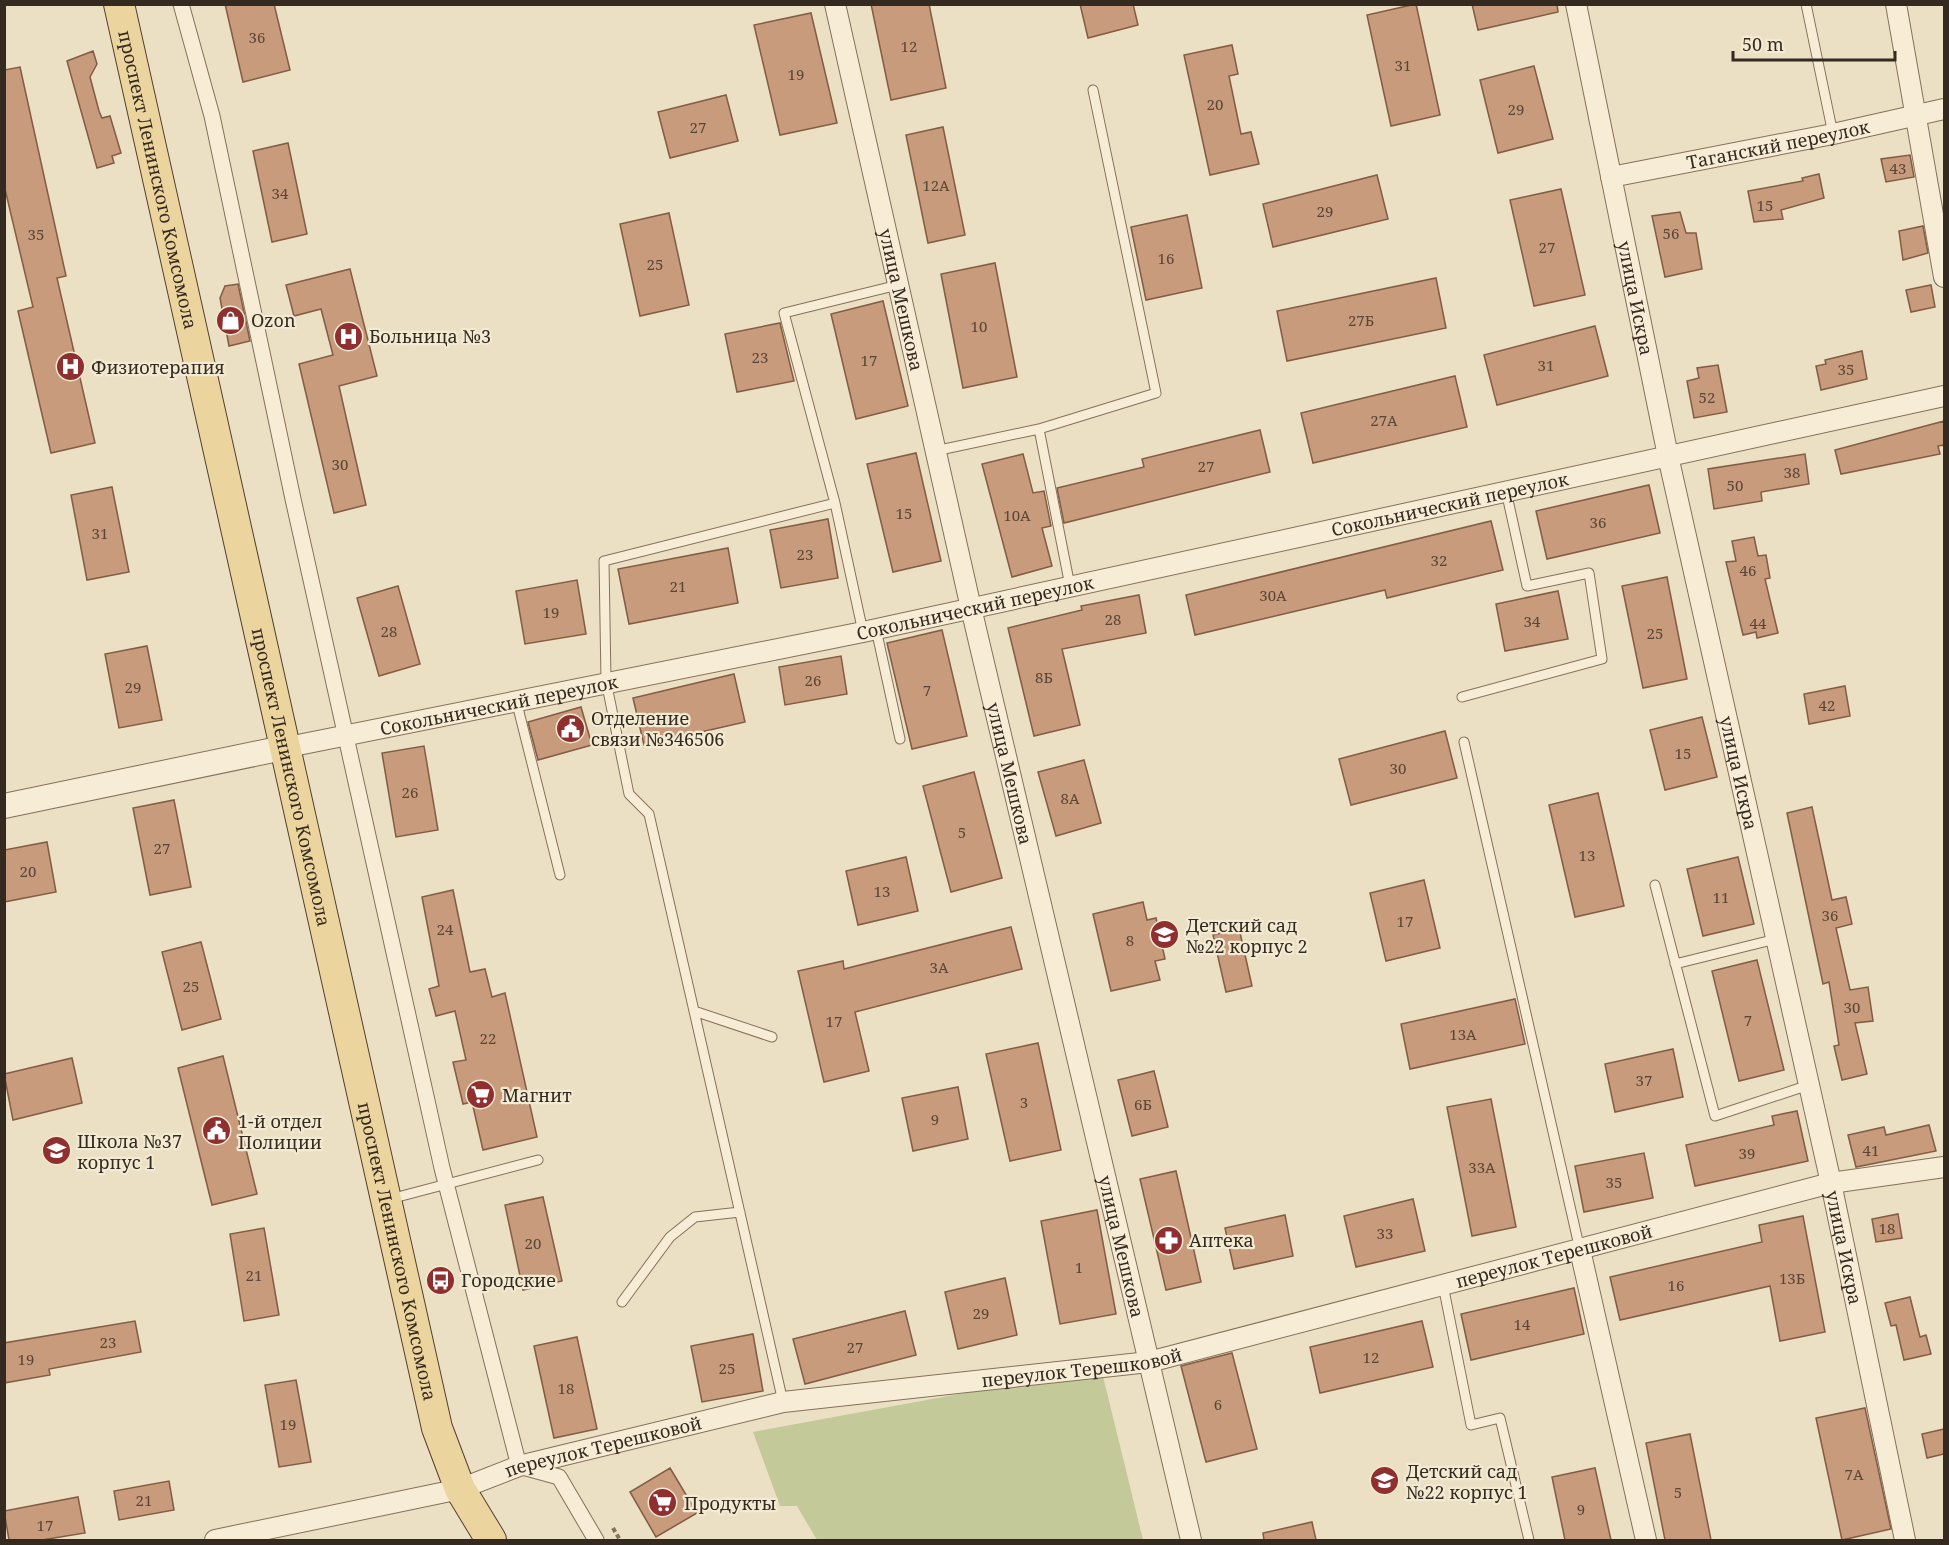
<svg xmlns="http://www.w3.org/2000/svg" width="1949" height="1545" font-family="'Noto Serif',serif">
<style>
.green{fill:#c3c998}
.building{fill:#c79b7c;stroke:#825c43;stroke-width:1.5}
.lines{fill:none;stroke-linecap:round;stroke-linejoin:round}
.service-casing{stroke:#85715b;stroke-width:11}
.pedestrian-casing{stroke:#85715b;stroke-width:17}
.minor-casing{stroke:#85715b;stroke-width:22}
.tertiary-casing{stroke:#85715b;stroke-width:26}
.primary-casing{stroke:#53402f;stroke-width:32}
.path{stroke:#85715b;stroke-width:4;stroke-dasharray:4.5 3;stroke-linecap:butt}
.service{stroke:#f7edd6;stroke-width:9}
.pedestrian{stroke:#f7edd6;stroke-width:15}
.minor{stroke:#f7edd6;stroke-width:20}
.tertiary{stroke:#f7edd6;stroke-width:24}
.primary{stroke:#ecd49e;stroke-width:30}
.labels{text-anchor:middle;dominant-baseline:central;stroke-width:4.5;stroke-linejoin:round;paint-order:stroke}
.number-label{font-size:15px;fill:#5a4636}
.street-label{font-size:18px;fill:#352a1f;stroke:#f3ead3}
.poi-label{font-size:18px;fill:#352a1f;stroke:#f3ead3;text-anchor:start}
</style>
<rect width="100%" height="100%" fill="#ebdfc4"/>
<path class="green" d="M1101,1368L1143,1540H817L797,1506H780L753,1432Z"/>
<path class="building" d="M225,4H274L290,70L243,82Z
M871,4H929L946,88L891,100Z
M1080,4H1133L1138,25L1088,38Z
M1416,4L1440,115L1391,126L1367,15Z
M1472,4H1557L1558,12L1478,30Z
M811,13L837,123L780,135L754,25Z
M1232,45L1238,74L1229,76L1241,134L1251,132L1259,164L1210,175L1184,55Z
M93,51L97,64L90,77L99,111L102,118L110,116L121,153L112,156L114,163L97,168L67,61Z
M1534,66L1553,139L1498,153L1480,80Z
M20,67L66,276L57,278L95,443L51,453L18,311L33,307L4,185V70Z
M726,95L738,141L670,158L658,112Z
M943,127L965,235L928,243L906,135Z
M288,143L307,234L272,242L253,151Z
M1910,155L1914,177L1886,182L1881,159Z
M1819,174L1824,198L1781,210L1783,219L1754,222L1748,191L1803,181L1802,178Z
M1377,175L1388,219L1273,247L1263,204Z
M1561,189L1585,295L1534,306L1510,200Z
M1680,212L1686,233H1696L1702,269L1665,277L1652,216Z
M669,213L689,305L640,316L620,224Z
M1187,215L1202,288L1146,300L1131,227Z
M1923,226L1928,253L1903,260L1899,231Z
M995,263L1017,377L963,388L941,274Z
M350,269L377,376L339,386L366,505L334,513L299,364L333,355L321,309L294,316L286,285Z
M1436,278L1446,328L1287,361L1277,311Z
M238,284L250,341L229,346L220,298L225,286Z
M1931,285L1935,307L1911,312L1906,290Z
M883,301L908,406L856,419L831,314Z
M780,323L794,381L737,392L725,334Z
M1595,326L1608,376L1497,405L1484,355Z
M1862,351L1867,379L1821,390L1816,366L1826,364L1825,360Z
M1718,365L1727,412L1694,418L1687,381L1699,378L1697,368Z
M1455,376L1467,427L1313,463L1301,413Z
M1944,421V445L1938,446L1940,454L1841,474L1835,450Z
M1260,430L1270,472L1064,523L1057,488L1144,467L1142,459Z
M916,453L941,561L893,572L867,464Z
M1023,454L1033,493L1044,491L1051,526L1042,528L1052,566L1012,577L982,464Z
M1805,454L1809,484L1761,492L1762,501L1714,509L1708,469Z
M1649,485L1660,533L1547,559L1536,511Z
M112,487L129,572L87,580L71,495Z
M828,519L838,578L781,588L770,530Z
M1491,521L1503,570L1387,598L1385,590L1195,635L1186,595Z
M1754,537L1758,556L1766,555L1770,578L1765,579L1778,633L1757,638L1756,632L1743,635L1726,562L1736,561L1732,541Z
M728,548L738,603L629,624L618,569Z
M1667,577L1687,679L1643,688L1622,586Z
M577,580L586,634L525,644L516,591Z
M398,586L420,664L379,676L357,598Z
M1558,591L1568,639L1505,651L1496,604Z
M1139,595L1146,633L1062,649L1080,725L1034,736L1008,628L1082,610L1081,606Z
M942,630L967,736L912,749L887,643Z
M147,646L162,720L119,728L105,654Z
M841,656L847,694L785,705L779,667Z
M734,674L745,722L644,745L633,698Z
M1845,686L1850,716L1809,724L1804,694Z
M581,707L592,745L538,760L528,722Z
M1702,717L1717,777L1665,790L1650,730Z
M1445,731L1457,778L1351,805L1339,759Z
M424,746L438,830L396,837L382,753Z
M1084,760L1101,823L1056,836L1038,772Z
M974,772L1002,878L951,892L923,786Z
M1598,793L1624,906L1575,917L1549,805Z
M174,800L191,887L150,895L133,808Z
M1812,807L1832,900L1846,897L1852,924L1836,928L1850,990L1868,987L1873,1021L1855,1023L1867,1074L1842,1080L1834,1046L1839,1045L1829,982L1823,984L1787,813Z
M47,842L56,892L4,902V850Z
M906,857L918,911L858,925L846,871Z
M1738,857L1754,924L1703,936L1687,869Z
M1424,880L1440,948L1386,961L1370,893Z
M453,890L470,972L485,969L492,997L505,993L537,1137L483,1150L472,1102L463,1104L453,1062L466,1060L455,1011L436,1016L429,989L439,986L422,897Z
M1143,902L1147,920L1156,918L1165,959L1155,961L1160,980L1111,991L1093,914Z
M1011,927L1022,969L855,1012L869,1071L824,1082L798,971L843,961L844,969Z
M1239,928L1252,986L1226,992L1213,935Z
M201,942L221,1019L182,1030L162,952Z
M1757,960L1784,1070L1739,1081L1712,971Z
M1515,999L1525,1044L1410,1069L1401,1024Z
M1038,1043L1061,1150L1010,1161L986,1054Z
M1673,1049L1683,1097L1615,1112L1605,1064Z
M223,1056L257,1194L212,1205L178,1068Z
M72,1058L82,1103L13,1120L4,1074Z
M1154,1071L1168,1127L1132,1136L1118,1080Z
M958,1087L968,1139L913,1151L902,1098Z
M1491,1099L1516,1227L1472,1236L1447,1107Z
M1797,1111L1808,1161L1695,1186L1686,1145L1774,1125L1772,1116Z
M1929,1125L1936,1151L1856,1167L1848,1135L1884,1127L1886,1135Z
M1644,1153L1653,1198L1584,1212L1575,1166Z
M1176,1171L1201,1282L1166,1290L1140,1179Z
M543,1197L562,1281L523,1290L505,1205Z
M1413,1199L1425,1251L1356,1267L1344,1216Z
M1097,1210L1116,1314L1060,1324L1041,1221Z
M1898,1214L1902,1238L1876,1242L1872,1219Z
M1285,1215L1293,1256L1234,1269L1225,1228Z
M1803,1216L1825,1332L1780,1341L1770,1286L1620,1320L1610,1277L1762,1242L1759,1225Z
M264,1228L279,1315L244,1321L230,1234Z
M1005,1278L1017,1335L958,1349L945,1292Z
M1574,1288L1584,1334L1471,1360L1461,1314Z
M1910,1297L1920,1337L1926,1335L1931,1354L1904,1360L1896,1325L1891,1326L1885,1303Z
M905,1311L916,1355L805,1384L793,1339Z
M135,1321L141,1352L49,1369L50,1375L4,1383V1343Z
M1422,1321L1433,1367L1320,1393L1310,1347Z
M753,1334L763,1391L702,1402L691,1346Z
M577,1337L597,1429L554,1438L534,1346Z
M1232,1353L1257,1449L1206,1462L1181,1366Z
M296,1380L311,1462L279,1467L265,1385Z
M1865,1408L1891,1529L1842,1540L1816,1418Z
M1944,1429V1454L1927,1458L1922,1434Z
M1690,1434L1711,1540H1665L1646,1443Z
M670,1468L697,1513L656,1537L630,1492Z
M1595,1468L1611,1540H1565L1552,1477Z
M169,1481L174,1510L119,1520L114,1491Z
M78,1497L85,1533L42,1540H9L4,1511Z
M1312,1522L1316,1540H1264L1263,1533Z"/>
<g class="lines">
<defs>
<path id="service" d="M1806,4L1833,134
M1039,429L1156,393L1093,90
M935,451L1039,429L1070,586
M876,629L900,739
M863,632L835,503L784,313L898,285
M1462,697L1602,659L1589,573L1527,586L1506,491
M516,700L560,875
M1464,742L1580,1250
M1655,885L1715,1116L1809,1085
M1675,964L1776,939
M694,1011L783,1402
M772,1037L694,1011L649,814L629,794L606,681L604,561L835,503
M390,1199L538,1160
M1443,1285L1471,1425L1500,1418L1529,1540
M622,1302L670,1237L695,1217L740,1212"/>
<path id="pedestrian" d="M181,4L212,116L293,499L442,1168L519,1466L559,1477L596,1540"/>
<g id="minor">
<path id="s1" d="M835,4L971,608L1191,1540"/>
<path id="s2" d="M1576,4L1668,456L1831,1183L1905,1540"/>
<path d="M1896,4L1944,277"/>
<path id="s3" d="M1611,177L1833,134L1944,109"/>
<path id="s4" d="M283,748L863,632L1944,396"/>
<path d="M1580,1250L1646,1540"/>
<path id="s5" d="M215,1540L460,1489L519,1466L783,1402L1149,1362L1831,1183L1944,1167"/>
</g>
<path id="tertiary" d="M4,806L283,748"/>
<g id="primary">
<path id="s6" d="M119,4L437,1428L460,1489L491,1540"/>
</g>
</defs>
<use href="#service" class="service-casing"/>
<use href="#pedestrian" class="pedestrian-casing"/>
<use href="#minor" class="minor-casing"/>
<use href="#tertiary" class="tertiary-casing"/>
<use href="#primary" class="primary-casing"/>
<path class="path" d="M613,1528L620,1540"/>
<use href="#service" class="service"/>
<use href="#pedestrian" class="pedestrian"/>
<use href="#minor" class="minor"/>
<use href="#tertiary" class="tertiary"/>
<use href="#primary" class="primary"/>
</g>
<defs>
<symbol id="shop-disc" viewBox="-11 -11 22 22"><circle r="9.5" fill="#902f30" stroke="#f3ead3"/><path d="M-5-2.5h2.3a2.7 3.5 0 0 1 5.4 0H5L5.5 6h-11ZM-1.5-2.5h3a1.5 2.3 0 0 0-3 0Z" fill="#fff"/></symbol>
<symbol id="hospital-disc" viewBox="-11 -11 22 22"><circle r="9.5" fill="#902f30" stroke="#f3ead3"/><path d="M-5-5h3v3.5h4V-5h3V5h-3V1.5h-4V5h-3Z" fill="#fff"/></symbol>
<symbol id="civic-disc" viewBox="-11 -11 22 22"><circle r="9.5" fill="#902f30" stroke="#f3ead3"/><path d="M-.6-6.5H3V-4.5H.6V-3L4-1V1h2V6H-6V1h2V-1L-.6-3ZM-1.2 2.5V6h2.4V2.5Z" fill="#fff"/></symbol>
<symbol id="school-disc" viewBox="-11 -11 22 22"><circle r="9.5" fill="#902f30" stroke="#f3ead3"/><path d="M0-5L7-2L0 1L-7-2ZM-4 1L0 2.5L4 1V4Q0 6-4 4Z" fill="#fff"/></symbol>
<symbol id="supermarket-disc" viewBox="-11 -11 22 22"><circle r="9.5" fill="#902f30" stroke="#f3ead3"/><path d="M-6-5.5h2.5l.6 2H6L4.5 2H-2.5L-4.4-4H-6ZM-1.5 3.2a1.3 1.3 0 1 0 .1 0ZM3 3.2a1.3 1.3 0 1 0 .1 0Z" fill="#fff"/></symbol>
<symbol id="pharmacy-disc" viewBox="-11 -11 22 22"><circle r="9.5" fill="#902f30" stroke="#f3ead3"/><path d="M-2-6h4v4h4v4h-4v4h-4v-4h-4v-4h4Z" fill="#fff"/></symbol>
<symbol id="bus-disc" viewBox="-11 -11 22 22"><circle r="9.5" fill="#902f30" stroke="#f3ead3"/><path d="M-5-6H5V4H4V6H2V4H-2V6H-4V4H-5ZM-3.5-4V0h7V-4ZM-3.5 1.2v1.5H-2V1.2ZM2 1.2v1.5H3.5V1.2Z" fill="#fff"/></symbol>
</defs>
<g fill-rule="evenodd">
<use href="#shop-disc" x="214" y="304" width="33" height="33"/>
<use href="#hospital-disc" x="332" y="320" width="33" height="33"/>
<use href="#hospital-disc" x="54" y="350" width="33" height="33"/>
<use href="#civic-disc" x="554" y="712" width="33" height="33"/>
<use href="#school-disc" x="1148" y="918" width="33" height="33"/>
<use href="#supermarket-disc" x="464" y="1078" width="33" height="33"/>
<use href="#civic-disc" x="200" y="1114" width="33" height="33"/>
<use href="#school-disc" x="40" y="1134" width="33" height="33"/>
<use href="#pharmacy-disc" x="1152" y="1224" width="33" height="33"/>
<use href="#bus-disc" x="424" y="1264" width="33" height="33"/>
<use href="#school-disc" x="1368" y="1464" width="33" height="33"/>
<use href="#supermarket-disc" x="646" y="1486" width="33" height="33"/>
</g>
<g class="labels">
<g class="number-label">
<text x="257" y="37">36</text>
<text x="909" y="46">12</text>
<text x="1403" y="65">31</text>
<text x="796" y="74">19</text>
<text x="1215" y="104">20</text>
<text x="1516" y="109">29</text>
<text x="698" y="127">27</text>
<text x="1898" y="168">43</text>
<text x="936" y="185">12А</text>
<text x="280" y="193">34</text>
<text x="1765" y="205">15</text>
<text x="1325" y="211">29</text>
<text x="1671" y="233">56</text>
<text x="36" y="234">35</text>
<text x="1547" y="247">27</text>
<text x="1166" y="258">16</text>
<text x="655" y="264">25</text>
<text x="1361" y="320">27Б</text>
<text x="979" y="326">10</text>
<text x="760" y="357">23</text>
<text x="869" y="360">17</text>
<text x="1546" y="365">31</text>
<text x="1846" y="369">35</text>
<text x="1707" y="397">52</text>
<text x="1384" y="420">27А</text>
<text x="340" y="464">30</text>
<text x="1206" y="466">27</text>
<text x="1792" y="472">38</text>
<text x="1735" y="485">50</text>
<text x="904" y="513">15</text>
<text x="1017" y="515">10А</text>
<text x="1598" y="522">36</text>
<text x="100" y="533">31</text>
<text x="805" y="554">23</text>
<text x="1439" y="560">32</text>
<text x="1748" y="570">46</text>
<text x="678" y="586">21</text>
<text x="1273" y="595">30А</text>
<text x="551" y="612">19</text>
<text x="1113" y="619">28</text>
<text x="1532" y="621">34</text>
<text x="1758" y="623">44</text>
<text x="389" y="631">28</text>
<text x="1655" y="633">25</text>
<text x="1044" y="677">8Б</text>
<text x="813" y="680">26</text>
<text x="133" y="687">29</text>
<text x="927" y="690">7</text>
<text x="1827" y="705">42</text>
<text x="1683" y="753">15</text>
<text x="1398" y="768">30</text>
<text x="410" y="792">26</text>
<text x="1070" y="798">8А</text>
<text x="962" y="832">5</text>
<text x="162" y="848">27</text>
<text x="1587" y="855">13</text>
<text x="28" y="871">20</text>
<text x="882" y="891">13</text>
<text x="1721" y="897">11</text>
<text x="1830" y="915">36</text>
<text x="1405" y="921">17</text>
<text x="445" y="929">24</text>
<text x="1130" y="940">8</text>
<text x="939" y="967">3А</text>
<text x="191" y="986">25</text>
<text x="1852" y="1007">30</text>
<text x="1748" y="1020">7</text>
<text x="834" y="1021">17</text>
<text x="1463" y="1034">13А</text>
<text x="488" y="1038">22</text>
<text x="1644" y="1080">37</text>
<text x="1024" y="1102">3</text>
<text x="1143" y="1104">6Б</text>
<text x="935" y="1119">9</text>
<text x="1871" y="1150">41</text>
<text x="1747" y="1153">39</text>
<text x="1482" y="1167">33А</text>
<text x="1614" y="1182">35</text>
<text x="1887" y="1228">18</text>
<text x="1385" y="1233">33</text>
<text x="533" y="1243">20</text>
<text x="1079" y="1267">1</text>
<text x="254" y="1275">21</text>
<text x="1792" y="1278">13Б</text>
<text x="1676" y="1285">16</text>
<text x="981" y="1313">29</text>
<text x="1522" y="1324">14</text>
<text x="108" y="1342">23</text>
<text x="855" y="1347">27</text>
<text x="1371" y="1357">12</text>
<text x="26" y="1359">19</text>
<text x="727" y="1368">25</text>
<text x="566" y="1388">18</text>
<text x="1218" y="1404">6</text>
<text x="288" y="1424">19</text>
<text x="1854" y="1474">7А</text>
<text x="1678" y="1492">5</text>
<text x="144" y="1500">21</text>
<text x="1581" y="1509">9</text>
<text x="45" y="1525">17</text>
</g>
<g class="street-label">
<text stroke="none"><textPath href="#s3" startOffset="170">Таганский переулок</textPath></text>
<text stroke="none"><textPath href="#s6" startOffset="180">проспект Ленинского Комсомола</textPath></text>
<text stroke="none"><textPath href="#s2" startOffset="300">улица Искра</textPath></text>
<text stroke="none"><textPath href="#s1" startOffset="303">улица Мешкова</textPath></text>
<text stroke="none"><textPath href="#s4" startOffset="1192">Сокольнический переулок</textPath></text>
<text stroke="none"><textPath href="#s4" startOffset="706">Сокольнический переулок</textPath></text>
<text stroke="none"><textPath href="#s4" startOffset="220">Сокольнический переулок</textPath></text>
<text stroke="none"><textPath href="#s1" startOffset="789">улица Мешкова</textPath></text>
<text stroke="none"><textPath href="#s2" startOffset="786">улица Искра</textPath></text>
<text stroke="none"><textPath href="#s6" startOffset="792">проспект Ленинского Комсомола</textPath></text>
<text stroke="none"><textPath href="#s1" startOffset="1275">улица Мешкова</textPath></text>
<text stroke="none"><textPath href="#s2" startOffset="1272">улица Искра</textPath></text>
<text stroke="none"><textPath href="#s6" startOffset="1278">проспект Ленинского Комсомола</textPath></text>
<text stroke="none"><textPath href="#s5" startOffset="1372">переулок Терешковой</textPath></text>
<text stroke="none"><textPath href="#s5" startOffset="886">переулок Терешковой</textPath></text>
<text stroke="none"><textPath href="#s5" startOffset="400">переулок Терешковой</textPath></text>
</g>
<g class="poi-label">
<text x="251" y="320">Ozon</text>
<text x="369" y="336">Больница №3</text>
<text x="91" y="367">Физиотерапия</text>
<text x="591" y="718">Отделение<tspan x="591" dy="21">связи №346506</tspan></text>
<text x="1186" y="925">Детский сад<tspan x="1186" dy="21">№22 корпус 2</tspan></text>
<text x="502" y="1095">Магнит</text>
<text x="238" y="1121">1-й отдел<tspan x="238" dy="21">Полиции</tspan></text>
<text x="77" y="1141">Школа №37<tspan x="77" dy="21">корпус 1</tspan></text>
<text x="1189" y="1240">Аптека</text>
<text x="461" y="1280">Городские</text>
<text x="1406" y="1471">Детский сад<tspan x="1406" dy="21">№22 корпус 1</tspan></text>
<text x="684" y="1503">Продукты</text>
</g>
</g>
<rect width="1949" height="1545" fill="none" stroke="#352a1f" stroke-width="12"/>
<path d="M1733 51v9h162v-9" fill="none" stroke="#352a1f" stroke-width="3"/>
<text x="1742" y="51" font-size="18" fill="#352a1f" stroke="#f3ead3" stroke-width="4.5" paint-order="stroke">50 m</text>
</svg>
